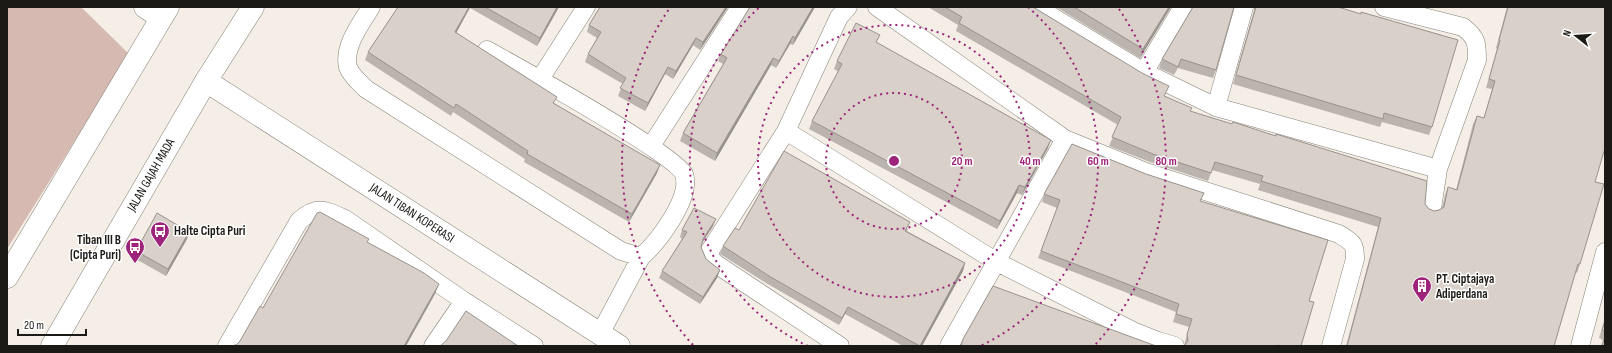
<svg xmlns="http://www.w3.org/2000/svg" width="1612" height="353" font-family="'Sofia Sans Condensed',sans-serif">
<style>
.green{fill:#d6b9b0}
.lines{fill:none;stroke-linecap:round;stroke-linejoin:round}
.street-casing{stroke:#868078;stroke-width:19}
.secondary-casing{stroke:#868078;stroke-width:23}
.highway-casing{stroke:#868078;stroke-width:23}
.street{stroke:#fff;stroke-width:18}
.secondary{stroke:#fff;stroke-width:22}
.highway{stroke:#fff;stroke-width:22}
.wall{fill:#bbb3ad}
.shaded-wall{fill:#98928d}
.building{fill:#d9d0c9;stroke:#98928d}
.ring{fill:none;stroke:#9d237b;stroke-width:2;stroke-dasharray:2 4}
.labels{text-anchor:middle;dominant-baseline:central;stroke-width:3;stroke-linejoin:round;paint-order:stroke}
.street-label{font-size:13px;fill:#1c1a17;stroke:#fff}
.poi-label{font-size:13px;font-weight:bold;fill:#1c1a17;stroke:#fff;text-anchor:start}
.centre{fill:#9d237b;stroke:#fff;stroke-width:2}
.ring-label{font-size:12px;text-anchor:middle;font-weight:bold;fill:#9d237b;stroke:#fff;stroke-width:3;stroke-linejoin:round;paint-order:stroke}
</style>
<rect width="100%" height="100%" fill="#f5eee6"/>
<path class="green" d="M7,7H81L129,54L7,249Z"/>
<g class="lines">
<defs>
<path id="street" d="M371,7C361,24 343,46 348,67C351,76 360,83 366,89L621,251L641,257C658,242 692,198 684,174C679,156 514,65 487,50
M877,7L1065,139L1146,172L1339,234C1353,243 1355,243 1355,259L1331,346
M1036,7L1144,72L1216,107L1438,169
M1384,7L1463,27C1477,38 1477,43 1477,60L1438,169L1432,209
M1144,72L1183,7
M540,79L586,7
M1216,107L1244,7
M786,131L997,262L1133,331L1158,341L1175,346
M651,146L740,7
M600,334L641,257
M227,346L299,221C317,205 325,210 345,219L464,301L534,346
M433,346L464,301
M840,346L716,264L711,259L709,252L786,131L839,17L848,7
M949,346L1065,139
M1580,346L1605,252"/>
<path id="secondary" d="M145,7L161,18
M206,81L619,346"/>
<path id="highway" d="M7,277L168,7
M52,346L206,81L253,7"/>
</defs>
<use href="#street" class="street-casing"/>
<use href="#secondary" class="secondary-casing"/>
<use href="#highway" class="highway-casing"/>
<use href="#street" class="street"/>
<use href="#secondary" class="secondary"/>
<use href="#highway" class="highway"/>
</g>
<path class="wall" d="M398,7H559L537,46L470,8L456,33L554,103L657,173L629,222L524,162L525,159L453,112L451,116L365,60L368,52Z
M600,7H728L700,50L693,45L673,79L665,74L645,111L618,96L623,84L585,62L588,54L597,38L587,32L589,25Z
M815,7L793,45L790,44L776,68L771,65L715,161L680,141L683,133L723,64L718,61L721,54Z
M928,7H1033L1165,96L1191,112L1425,204L1429,209L1434,211L1439,210L1442,208L1445,195L1448,187L1456,190L1473,124L1477,116L1484,118L1492,89L1486,88L1497,49L1496,48L1507,7H1605L1595,182L1580,264L1577,273L1575,272L1554,346H1346L1378,227L1258,190L1260,184L1212,170L1208,181L1150,162L1109,146L1118,125L956,31L958,25Z
M1056,7H1171L1140,58Z
M1193,7L1216,70L1213,78L1178,68L1174,75L1159,68L1162,59Z
M1254,7H1338L1432,127L1429,135L1382,122L1380,127L1233,84L1254,10Z
M877,43L1048,148L1022,195L1017,193L997,229L809,129L812,121L839,72L834,69L837,61Z
M1044,194L1201,201L1309,301L1301,346H1184L1185,342L1189,327L1173,322L1176,312L1038,258L1057,208L1042,202Z
M713,226L702,243L701,247L706,259L720,270L717,278L700,304L659,278L662,271L682,239L680,237L682,230Z
M908,229L907,231L965,263L963,271L922,346H903L845,314L839,325L766,283L720,254L723,246L739,230Z
M189,232L187,239L166,276L134,258L136,251Z
M1605,318V346H1601L1603,340L1599,338Z"/>
<path class="shaded-wall" d="M469,7H470L452,41L455,32Z
M557,7H559L537,46L540,38Z
M726,7H728L700,50L703,42Z
M813,7H815L793,45L795,38Z
M1169,7H1171L1140,58L1143,49Z
M793,36L790,44L776,68L779,61Z
M696,38L693,45L673,79L676,71Z
M773,58L771,65L715,161L717,153Z
M668,67L665,74L645,111L648,103Z
M1051,140L1048,148L1022,195L1025,187Z
M660,165L657,173L629,222L632,214Z
M1019,185L1017,193L997,229L1000,221Z
M716,219L713,226L700,246L703,239Z
M189,232L187,239L166,276L168,269Z
M965,263L963,271L922,346H920Z
M720,270L717,278L700,304L703,297Z
M439,284L435,294L406,346H404Z
M848,307L845,314L839,325L842,318Z"/>
<path class="building" d="M398,7H469L455,32L557,97L553,103L660,165L632,214L527,154L528,151L456,104L454,108L368,52Z
M485,7H557L540,38Z
M600,7H726L703,42L696,38L676,71L668,67L648,103L620,88L626,78L588,54L601,32L589,25Z
M750,7H813L795,38L793,36L779,61L773,58L717,153L683,133L727,58L721,54Z
M945,7H1033L1142,73L1169,86L1164,96L1192,108L1190,111L1232,124L1233,122L1276,136V134L1427,181L1425,204L1429,209L1434,211L1439,210L1444,207L1448,187L1457,190L1477,116L1484,118L1495,81L1489,79L1500,40H1499L1508,7H1605V148L1595,182L1604,184L1580,264H1578L1554,346H1347L1381,218L1261,181L1263,176L1215,162L1211,173L1153,154L1112,137L1121,117L959,23L962,17Z
M1074,7H1169L1143,49Z
M1193,7H1234L1216,70L1181,59L1178,67L1162,59Z
M1256,7H1338L1361,14V12L1458,40L1432,127L1384,113L1383,119L1236,75Z
M856,23L880,35L876,42L1051,140L1025,187L1019,185L1000,221L812,121L842,64L837,61Z
M1072,144L1146,174L1204,193L1200,201L1328,240L1309,301L1314,302L1301,346H1281L1278,345L1277,346H1184L1188,341L1187,334L1192,319L1176,314L1179,304L1041,251L1060,200L1044,194Z
M784,151L910,222L905,231L965,263L920,346L848,307L842,318L769,276L723,246L735,228L739,230Z
M694,208L716,219L703,239L701,247L706,259L720,270L703,297L662,271L687,232L682,230Z
M320,212L369,239L367,242L424,273L439,284L404,346H229L236,345L240,341L260,306L263,308L317,213Z
M157,213L189,232L168,269L136,251Z
M993,286L1156,346H961L963,339Z
M466,311L518,346H440L446,341Z
M1605,321V331L1602,330Z
M1605,336V346H1602Z"/>
<g class="ring">
<circle cx="894" cy="161" r="68"/>
<circle cx="894" cy="161" r="136"/>
<path d="M808 346A204 204 0 0 1 760 7M1028 7A204 204 0 0 1 980 346"/>
<path d="M693 345A272 272 0 0 1 669 9M1119 9A272 272 0 0 1 1095 345"/>
</g>
<defs>
<symbol id="bus-pin" viewBox="-11 -11 22 30"><path d="M0 17L-7.5 6A9.5 9.5 0 1 1 7.5 6Z" fill="#9d237b" stroke="#fff"/><path d="M-5-6H5V4H4V6H2V4H-2V6H-4V4H-5ZM-3.5-4V0h7V-4ZM-3.5 1.2v1.5H-2V1.2ZM2 1.2v1.5H3.5V1.2Z" fill="#fff"/></symbol>
<symbol id="building-pin" viewBox="-11 -11 22 30"><path d="M0 17L-7.5 6A9.5 9.5 0 1 1 7.5 6Z" fill="#9d237b" stroke="#fff"/><path d="M-4-6H4V6H1V3H-1V6H-4ZM-2.5-4.3h1.7v1.8h-1.7ZM.8-4.3h1.7v1.8H.8ZM-2.5-1h1.7V.8h-1.7ZM.8-1h1.7V.8H.8Z" fill="#fff"/></symbol>
</defs>
<g fill-rule="evenodd">
<use href="#bus-pin" x="149" y="220" width="22" height="30"/>
<use href="#bus-pin" x="124" y="236" width="22" height="30"/>
<use href="#building-pin" x="1411" y="275" width="22" height="30"/>
</g>
<g class="labels">
<g class="street-label">
<text transform="translate(151 175) rotate(-60)">JALAN GAJAH MADA</text>
<text transform="translate(412 213) rotate(33)">JALAN TIBAN KOPERASI</text>
</g>
<g class="poi-label">
<text x="174" y="231">Halte Cipta Puri</text>
<text x="121" y="240" text-anchor="end">Tiban III B<tspan x="121" dy="15">(Cipta Puri)</tspan></text>
<text x="1436" y="279">PT. Ciptajaya<tspan x="1436" dy="15">Adiperdana</tspan></text>
</g>
</g>
<circle cx="894" cy="161" r="6" class="centre"/>
<g class="ring-label">
<text x="962" y="165">20 m</text>
<text x="1030" y="165">40 m</text>
<text x="1098" y="165">60 m</text>
<text x="1166" y="165">80 m</text>
</g>
<rect width="1612" height="353" fill="none" stroke="#1c1a17" stroke-width="16"/>
<g transform="translate(1576 36) rotate(287)" stroke="#ffffff" stroke-width="3" paint-order="stroke">
<path d="M0-3L7 15L0 10L-7 15Z" fill="#1c1a17"/>
<text y="-6" font-size="11" font-weight="bold" text-anchor="middle" fill="#1c1a17">N</text>
</g>
<path d="M18 329v6h68v-6" fill="none" stroke="#1c1a17" stroke-width="2"/>
<text x="24" y="329" font-size="12" fill="#1c1a17" stroke="#ffffff" stroke-width="3" paint-order="stroke">20 m</text>
</svg>
